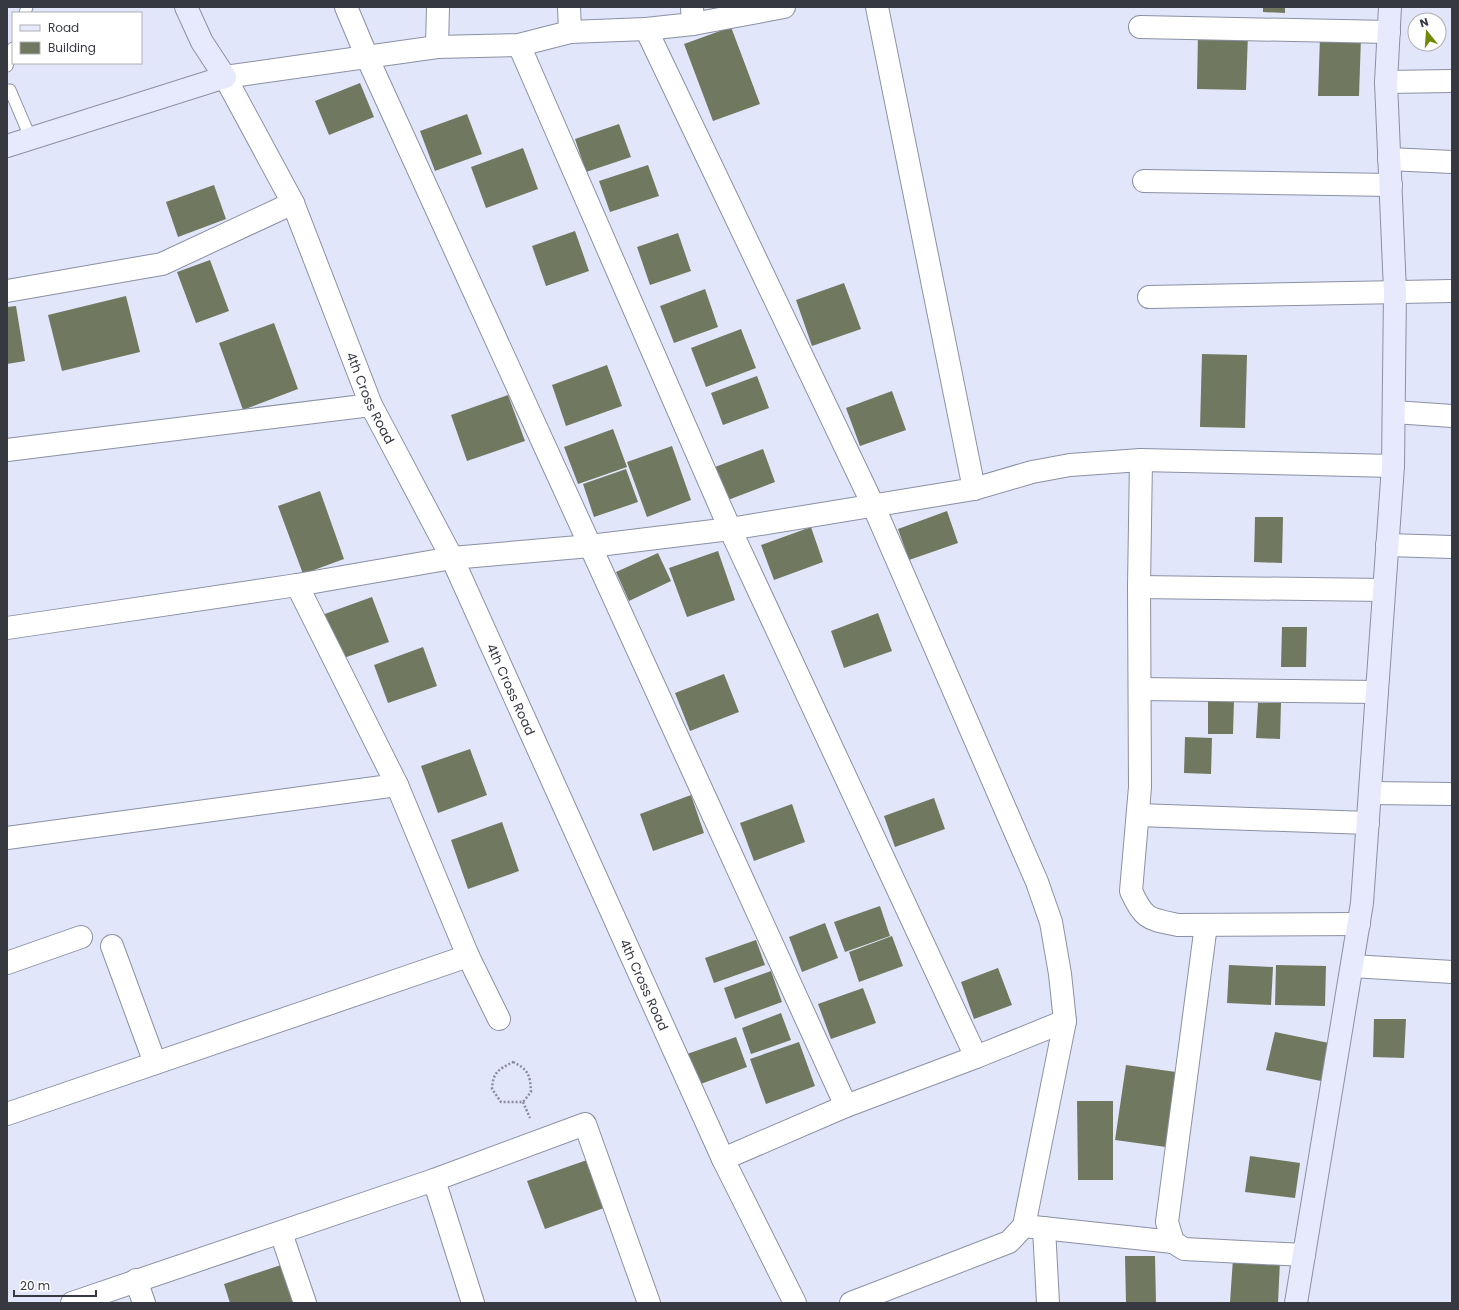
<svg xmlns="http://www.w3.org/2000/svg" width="1459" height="1310" font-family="Poppins,sans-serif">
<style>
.building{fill:#70795f}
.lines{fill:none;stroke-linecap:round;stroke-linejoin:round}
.lane-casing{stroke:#8b90a3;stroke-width:13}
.street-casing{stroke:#8b90a3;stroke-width:24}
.secondary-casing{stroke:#8b90a3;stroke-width:24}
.path{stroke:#888c99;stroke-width:2.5;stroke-dasharray:2 2;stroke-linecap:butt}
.lane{stroke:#fff;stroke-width:11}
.street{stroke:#fff;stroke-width:22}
.secondary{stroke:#e6eafc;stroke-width:22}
.labels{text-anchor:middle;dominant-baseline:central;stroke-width:4;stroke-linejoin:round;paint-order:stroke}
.street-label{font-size:13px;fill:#373941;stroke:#fff}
</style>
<rect width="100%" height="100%" fill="#e1e6fa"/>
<path class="building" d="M1263,7H1285V13L1263,12Z
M731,27L760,104L713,121L684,44Z
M1198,33L1248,34L1246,90L1197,89Z
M1320,37H1361L1359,96H1318Z
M360,83L374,117L329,135L315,101Z
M467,114L482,154L435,171L420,131Z
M619,124L631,157L586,172L575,139Z
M523,148L538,189L486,208L471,167Z
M648,165L659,196L610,212L599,181Z
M214,185L226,219L178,237L166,202Z
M575,231L589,271L546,286L532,246Z
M678,233L691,271L650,285L637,247Z
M210,260L229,311L196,323L177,272Z
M844,283L861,329L812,346L796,300Z
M705,289L718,327L674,343L660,306Z
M126,296L140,352L62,371L48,315Z
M16,306L25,361L7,364V307Z
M274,323L298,389L243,410L219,343Z
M741,329L756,368L706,387L691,348Z
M1202,354L1247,355L1245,428L1200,427Z
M607,365L622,406L566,426L552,385Z
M757,376L769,408L723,425L711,393Z
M892,391L906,430L860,446L846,408Z
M508,395L525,441L467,461L451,415Z
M613,429L627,467L578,484L564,447Z
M672,446L691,500L647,517L627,462Z
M763,449L775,482L728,500L715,467Z
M626,469L638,502L594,517L583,484Z
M320,491L344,559L303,574L278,506Z
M947,511L958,543L909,560L898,529Z
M1255,517H1283L1282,563L1254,562Z
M811,527L823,562L774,580L761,545Z
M718,551L735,600L687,617L669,568Z
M658,553L671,581L629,601L616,572Z
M372,597L389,642L338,660L322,615Z
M878,613L892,651L844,668L831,631Z
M1282,627H1307L1306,667H1281Z
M423,647L437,686L388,703L374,665Z
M724,674L739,712L690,731L675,693Z
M1208,699L1234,700L1233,734H1208Z
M1258,703H1281L1280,739L1256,738Z
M1185,737L1212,738L1211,774L1184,773Z
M470,749L487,795L438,813L421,766Z
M691,795L704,833L653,851L640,814Z
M934,798L945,829L895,847L884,816Z
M792,804L805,842L754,861L740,823Z
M502,822L519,871L468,889L451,840Z
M880,906L890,936L845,952L834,922Z
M825,923L838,958L802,972L789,937Z
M892,936L903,966L859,982L849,952Z
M756,940L765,965L714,983L705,958Z
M1229,965L1273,967L1271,1005L1227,1003Z
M1276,965L1326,966L1325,1006L1275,1005Z
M998,968L1012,1005L974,1019L961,982Z
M771,971L782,1002L735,1019L724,988Z
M863,988L876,1023L831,1039L818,1004Z
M781,1013L791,1040L751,1054L742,1028Z
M1374,1019H1406L1404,1058L1373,1057Z
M1275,1032L1329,1043L1321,1081L1266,1070Z
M736,1037L747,1067L698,1085L687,1054Z
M799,1042L815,1086L766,1104L750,1059Z
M1126,1065L1176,1072L1166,1147L1115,1140Z
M1077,1101H1113V1180H1078Z
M1250,1156L1300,1163L1295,1198L1245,1192Z
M587,1160L604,1208L545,1229L527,1181Z
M1125,1256H1155L1156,1302L1126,1303Z
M1233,1259L1280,1261L1278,1303L1230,1302Z
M284,1264L298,1303H230L224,1284Z"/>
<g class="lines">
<defs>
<path id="lane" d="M25,13L27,7
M7,66L13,48
M7,90H10L31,139"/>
<g id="street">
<path d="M346,7L367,57L846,1106"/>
<path d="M569,7L570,32"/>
<path id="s1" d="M692,7L693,24L646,29L570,32L519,45L437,47L225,77L293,203L371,405L452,558L723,1159L795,1303"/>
<path d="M877,7L974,489"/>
<path d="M693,24L784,7"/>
<path d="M1140,27L1389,32"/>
<path d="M646,29L874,507L1037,882L1051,922L1060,974L1065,1021L1024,1226L1009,1242L851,1303"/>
<path d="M519,45L730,529L976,1057"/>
<path d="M437,47L438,7"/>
<path d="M1386,82L1452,81"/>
<path d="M1389,159L1452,162"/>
<path d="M1144,181L1391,185"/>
<path d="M7,291L162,264L293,203"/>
<path d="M1149,297L1452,291"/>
<path d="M1394,412L1452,416"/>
<path d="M7,450L371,405"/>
<path d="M1141,460L1139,587L1140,787L1131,891C1144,920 1149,919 1178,925L1359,924"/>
<path d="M1387,545L1452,547"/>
<path d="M1139,587L1384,590"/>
<path d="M7,628L297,585L452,558L590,546L730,529L974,489L1032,472L1070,465L1141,460L1393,466"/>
<path d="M1141,689L1377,692"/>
<path d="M397,785L468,956L499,1019"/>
<path d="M1370,793L1452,794"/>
<path d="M1138,815L1368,823"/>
<path d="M7,838L397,785L297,585"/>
<path d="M1206,925L1167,1222L1173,1242L1184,1249L1304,1255"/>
<path d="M112,946L155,1063"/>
<path d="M7,963L81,937"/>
<path d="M1352,966L1452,972"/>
<path d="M7,1114L468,956"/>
<path d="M723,1159L846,1106L976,1057L1065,1021"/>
<path d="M434,1180L473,1303"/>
<path d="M1024,1226L1173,1242"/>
<path d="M1044,1228L1048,1303"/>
<path d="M281,1233L305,1303"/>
<path d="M136,1280L144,1303"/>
<path d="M72,1303L434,1180L585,1124L649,1303"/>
</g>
<path id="secondary" d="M7,146L225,77L202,42L186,7
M1296,1303L1362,903L1393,466L1395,291L1386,82L1390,7"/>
</defs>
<use href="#lane" class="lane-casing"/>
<use href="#street" class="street-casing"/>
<use href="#secondary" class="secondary-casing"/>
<path class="path" d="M513,1062C529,1070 530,1075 531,1092L523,1102H501L492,1089C493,1072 498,1070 513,1062Z
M523,1102L530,1118"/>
<use href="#lane" class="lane"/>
<use href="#street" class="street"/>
<use href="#secondary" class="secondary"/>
</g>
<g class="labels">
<g class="street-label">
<text stroke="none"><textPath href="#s1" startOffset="842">4th Cross Road</textPath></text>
<text stroke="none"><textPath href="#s1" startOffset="1166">4th Cross Road</textPath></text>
<text stroke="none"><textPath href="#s1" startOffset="1490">4th Cross Road</textPath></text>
</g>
</g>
<rect width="1459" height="1310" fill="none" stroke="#373941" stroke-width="16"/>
<rect x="12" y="12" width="130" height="52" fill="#ffffff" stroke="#afb0b3"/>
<rect x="20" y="25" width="20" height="6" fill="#e6eafc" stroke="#afb0b3"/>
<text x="48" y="32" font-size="12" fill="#373941">Road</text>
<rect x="20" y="42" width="20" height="12" fill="#70795f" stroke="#afb0b3"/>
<text x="48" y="52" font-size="12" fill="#373941">Building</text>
<g transform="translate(1427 32) rotate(343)"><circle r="19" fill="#ffffff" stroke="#afb0b3"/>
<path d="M0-3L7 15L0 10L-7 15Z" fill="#6e8b06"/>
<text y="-6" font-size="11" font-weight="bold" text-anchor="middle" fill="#373941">N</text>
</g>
<path d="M14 1290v6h82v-6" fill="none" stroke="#373941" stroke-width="2"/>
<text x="20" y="1290" font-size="12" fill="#373941" stroke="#ffffff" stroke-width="3" paint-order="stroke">20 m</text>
</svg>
